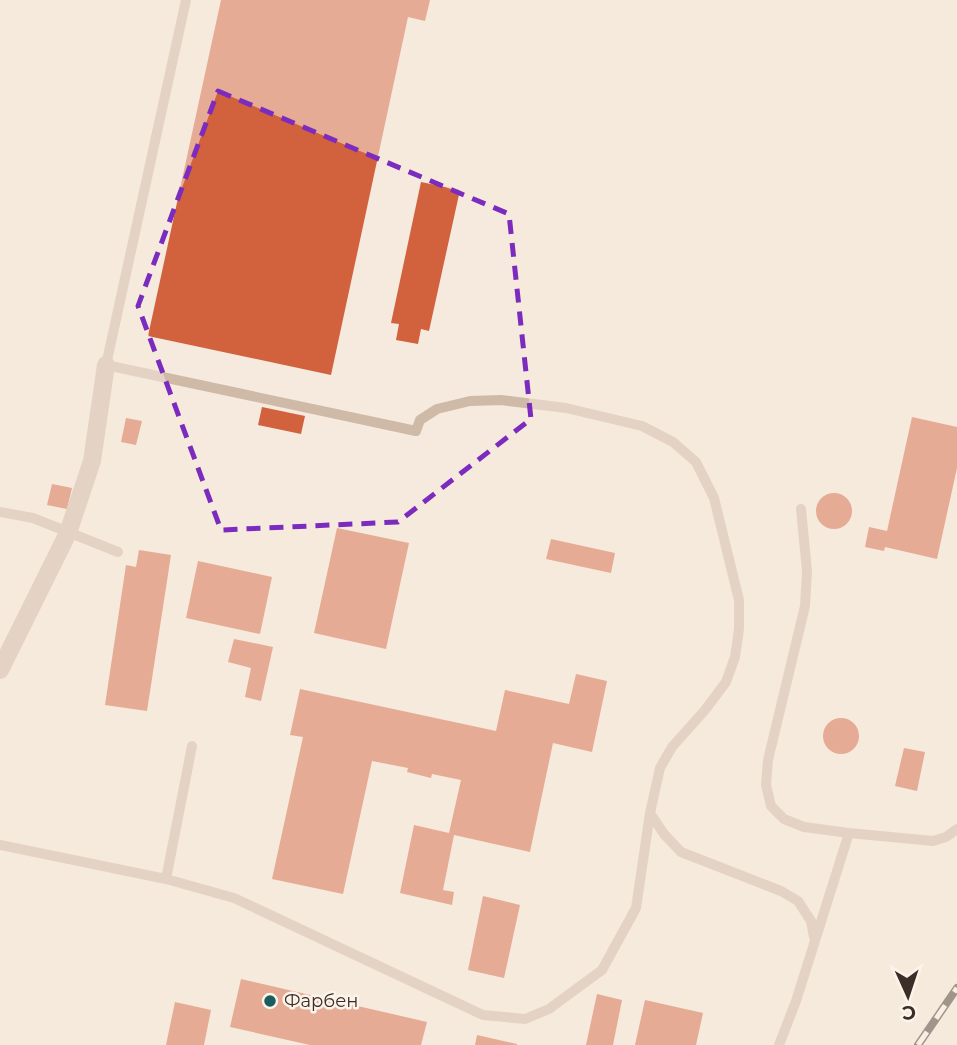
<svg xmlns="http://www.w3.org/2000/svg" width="957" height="1045" font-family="Montserrat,sans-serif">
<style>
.building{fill:#d2613e}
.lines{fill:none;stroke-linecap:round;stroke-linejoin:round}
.service{stroke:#cfb9a7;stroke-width:10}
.minor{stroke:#cfb9a7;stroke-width:18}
.rail-casing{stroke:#3b2e28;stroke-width:8}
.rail{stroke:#fcf4ea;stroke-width:5;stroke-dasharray:16;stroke-linecap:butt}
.marked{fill:none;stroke:#7b2cbf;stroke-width:5;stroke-dasharray:14 9;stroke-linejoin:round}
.poi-dot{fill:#195d61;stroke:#fcf4ea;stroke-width:2.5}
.labels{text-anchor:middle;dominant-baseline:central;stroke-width:5;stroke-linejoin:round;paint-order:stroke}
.poi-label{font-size:18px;fill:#3b2e28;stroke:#fcf4ea;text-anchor:start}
</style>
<rect width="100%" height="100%" fill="#f5eadd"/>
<path class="building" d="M221,0H430L425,21L408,17L331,375L148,336Z
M421,182L460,190L429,331L421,329L418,344L396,340L399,324L391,323Z
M262,407L305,416L301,434L258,425Z
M912,417L957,427V468L937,559L885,547L884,551L865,547L869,527L887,531Z
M126,418L142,421L136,445L121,442Z
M52,484L72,488L67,509L47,505Z
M816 511a18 18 0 1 1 36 0a18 18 0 1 1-36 0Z
M337,528L409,543L386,649L314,633Z
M551,539L615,553L611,573L546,559Z
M139,550L171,555L147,711L105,705L126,565L136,567Z
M198,561L272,577L260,634L186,618Z
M234,639L273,647L261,701L245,697L251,668L228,662Z
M576,674L607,681L592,752L553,743L530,852L454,835L443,890L454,892L452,905L400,893L414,825L449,833L461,780L432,774L431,778L407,772L408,768L372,761L343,894L272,879L303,737L290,735L300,689L496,731L505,690L569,704Z
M823 736a18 18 0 1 1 36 0a18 18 0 1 1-36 0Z
M904,748L925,752L917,791L895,786Z
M483,896L520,905L504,978L468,970Z
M241,979L427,1022L421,1045H310L230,1027Z
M597,994L622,1000L613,1045H586Z
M645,1000L703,1013L696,1045H635Z
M175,1002L211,1010L204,1045H166Z
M477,1035L517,1044V1045H475Z"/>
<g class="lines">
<path class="service" d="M801,509L807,571L805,606L768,760L766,785L771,806L784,819L804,827L849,833L933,841L946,837L957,829
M0,512L33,518L118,552
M650,813L664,834L681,852L781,891L798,901L811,921L814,937
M0,845L166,879L234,898L483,1015L525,1019L549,1009L602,970L636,908L650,813L660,768L672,747L705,710L726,682L735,657L739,629V600L714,498L696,462L673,442L642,426L566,408L501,400L470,401L437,409L420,420L416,431L106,365L186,0
M166,879L192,746
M779,1045L796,1001L849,833"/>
<path class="minor" d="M0,670L68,533L92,461L106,365"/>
<defs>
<path id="rail" d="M918,1045L957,988"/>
</defs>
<use href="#rail" class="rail-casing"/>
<use href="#rail" class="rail"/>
</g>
<path d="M0 0H957V1045H0ZM218,91L509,214L531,419L398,522L221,530L138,306Z" fill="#f5eadd" fill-opacity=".55" fill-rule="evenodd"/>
<path class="marked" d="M218,91L509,214L531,419L398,522L221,530L138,306Z"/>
<circle class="poi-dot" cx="270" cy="1001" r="7"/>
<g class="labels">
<g class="poi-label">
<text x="284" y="1001">Фарбен</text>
</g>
</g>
<g transform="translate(908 996) rotate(177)" stroke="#fcf4ea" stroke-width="5" paint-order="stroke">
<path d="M0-5L12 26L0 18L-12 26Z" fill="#3b2e28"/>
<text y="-10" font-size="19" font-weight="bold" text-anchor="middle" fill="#3b2e28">С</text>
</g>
</svg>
